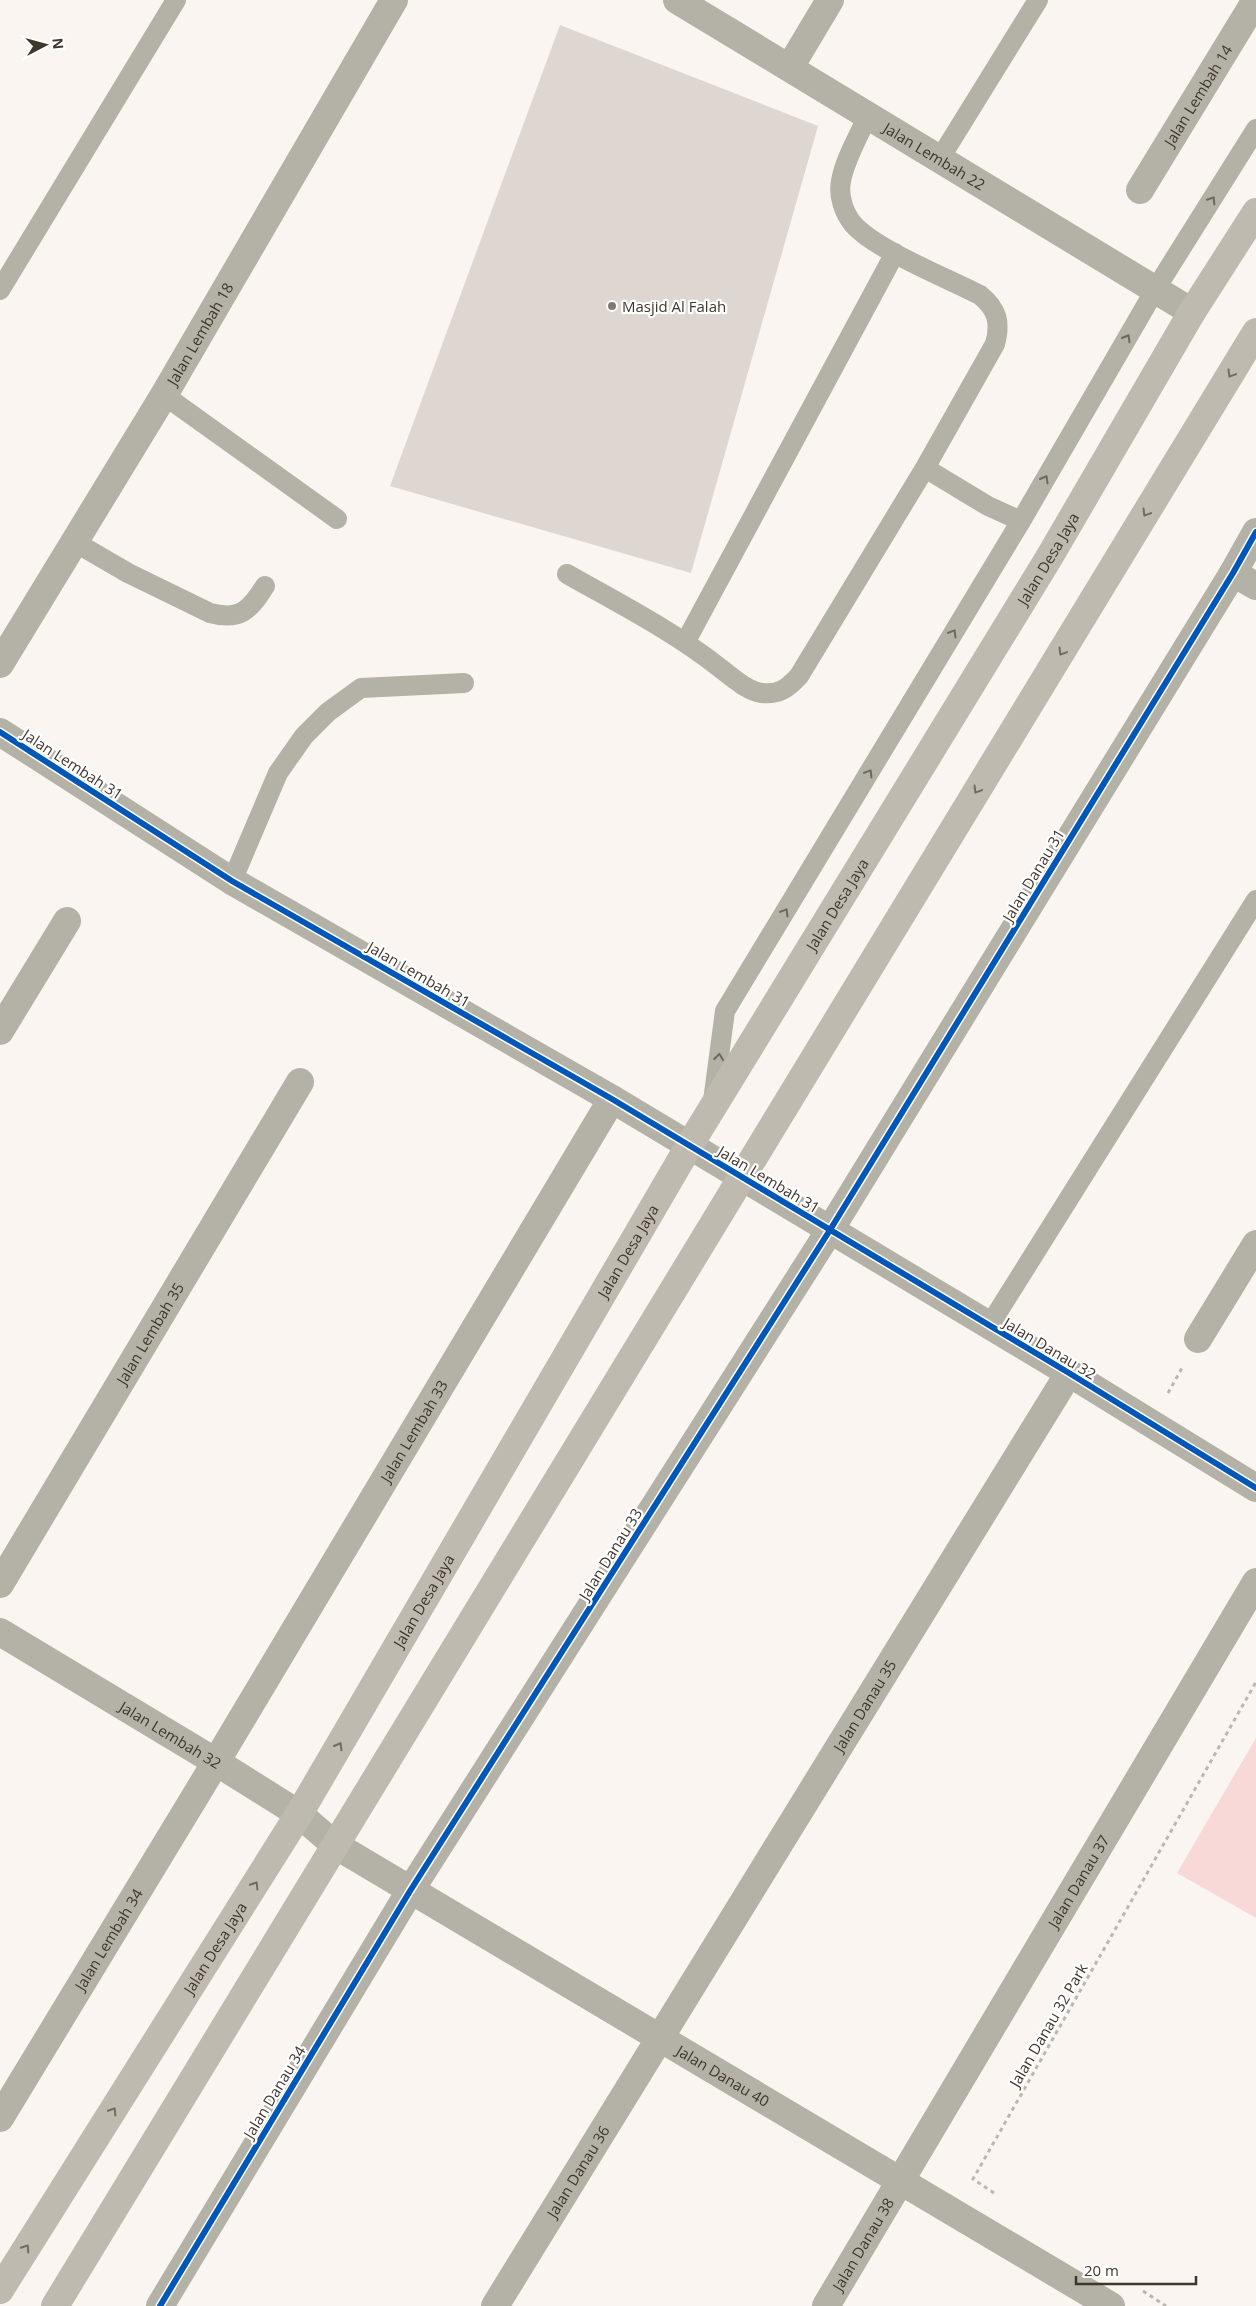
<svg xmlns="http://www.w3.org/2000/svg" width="1256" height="2306" font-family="'Open Sans',sans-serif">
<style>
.green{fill:#f9d9d8}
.building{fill:#ded6d1}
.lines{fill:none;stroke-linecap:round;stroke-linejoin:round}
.path{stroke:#bbb8af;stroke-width:3;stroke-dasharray:4 4;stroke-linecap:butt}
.service{stroke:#b4b1a6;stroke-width:20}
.minor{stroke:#b4b1a6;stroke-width:28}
.secondary{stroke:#bebaaf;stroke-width:28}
.cycleway-casing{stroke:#fff;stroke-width:9}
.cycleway{stroke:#0057b8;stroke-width:6}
.oneway{stroke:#6e675d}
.oneway2{stroke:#726b60}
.poi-dot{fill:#807971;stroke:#fff;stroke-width:2}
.labels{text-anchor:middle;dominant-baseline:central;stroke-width:4.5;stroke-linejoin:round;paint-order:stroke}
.street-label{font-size:15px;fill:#3f362c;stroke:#fff}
.poi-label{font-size:15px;fill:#3f362c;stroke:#fff;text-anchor:start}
</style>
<rect width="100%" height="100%" fill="#faf5f0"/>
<path class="green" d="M1256,1738V1918L1177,1873Z"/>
<path class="building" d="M560,25L818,126L691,573L390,486Z"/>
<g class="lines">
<path class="path" d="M1168,1393L1182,1368
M994,2193L973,2179L1256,1682
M1143,2291L1166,2306"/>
<path class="service" d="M939,160L1038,0
M0,290L176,0
M164,395L337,519
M925,468L988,506L1021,521
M73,541L128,573L210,613C240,621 250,610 265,586
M567,574C620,604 673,631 720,668C732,677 747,691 762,693C779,695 788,688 799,676L925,468L995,344C1001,322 997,309 980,295C949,279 874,249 853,224C844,213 838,196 841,181C845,159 858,138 867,117
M686,641L895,253
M232,881L278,773L304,736L328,712L361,688L464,683
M713,1101L725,1011L1021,521L1155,290L1256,129
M989,1326L1256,900"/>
<g class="minor">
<path id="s1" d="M677,0L1192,312"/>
<path d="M790,67L830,0"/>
<path id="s2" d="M1140,190L1256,0"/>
<path d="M1233,573L1256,586"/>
<path id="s3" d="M0,664L164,395L394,0"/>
<path d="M0,732L232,881L612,1099L1069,1373L1256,1488"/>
<path d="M0,1031L67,921"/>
<path d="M1198,1339L1256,1244"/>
<path id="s4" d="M0,1584L300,1082"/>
<path id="s5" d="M0,1632L216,1762L299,1814L335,1845L1111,2306"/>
<path id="s6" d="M0,2118L216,1762L612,1099"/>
<path d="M160,2306L410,1891L830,1230L1233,573L1256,532"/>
<path id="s7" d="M495,2306L1069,1373"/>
<path id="s8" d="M826,2306L1256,1582"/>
</g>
<g class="secondary">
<path id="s9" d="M0,2290L299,1814L689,1146L1050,556L1192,312L1256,212"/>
<path d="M55,2306L1256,332"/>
</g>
<defs>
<path id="cycleway" d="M0,732L232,881L612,1099L1069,1373L1256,1488
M160,2306L410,1891L830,1230L1233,573L1256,532"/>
</defs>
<use href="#cycleway" class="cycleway-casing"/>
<use href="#cycleway" class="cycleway"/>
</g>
<defs><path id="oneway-chevron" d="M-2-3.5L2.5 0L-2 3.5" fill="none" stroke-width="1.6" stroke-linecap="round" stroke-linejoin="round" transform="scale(1.25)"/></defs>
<g class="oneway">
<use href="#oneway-chevron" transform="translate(1212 200) rotate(-58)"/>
<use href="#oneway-chevron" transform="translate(1127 338) rotate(-60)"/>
<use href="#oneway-chevron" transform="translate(1045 479) rotate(-60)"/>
<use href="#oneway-chevron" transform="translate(953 633) rotate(-59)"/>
<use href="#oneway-chevron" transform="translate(869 773) rotate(-59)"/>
<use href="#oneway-chevron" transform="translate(785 912) rotate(-59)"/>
<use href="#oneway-chevron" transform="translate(719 1057) rotate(-83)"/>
</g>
<g class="oneway2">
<use href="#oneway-chevron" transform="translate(1231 374) rotate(121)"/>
<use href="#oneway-chevron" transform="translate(1146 513) rotate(121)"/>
<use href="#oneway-chevron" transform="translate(1062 652) rotate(121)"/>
<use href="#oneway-chevron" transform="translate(977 790) rotate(121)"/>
<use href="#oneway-chevron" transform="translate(339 1746) rotate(-60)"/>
<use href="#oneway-chevron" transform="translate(255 1885) rotate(-58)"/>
<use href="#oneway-chevron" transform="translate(113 2111) rotate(-58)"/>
<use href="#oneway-chevron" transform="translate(26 2248) rotate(-58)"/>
</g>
<circle class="poi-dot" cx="612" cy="306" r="5"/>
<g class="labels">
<g class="street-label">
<text stroke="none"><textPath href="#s2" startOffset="111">Jalan Lembah 14</textPath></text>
<text stroke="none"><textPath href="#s1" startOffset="301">Jalan Lembah 22</textPath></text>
<text stroke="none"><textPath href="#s3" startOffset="386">Jalan Lembah 18</textPath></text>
<text stroke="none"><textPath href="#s9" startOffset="2024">Jalan Desa Jaya</textPath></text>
<text transform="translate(73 764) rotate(33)">Jalan Lembah 31</text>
<text transform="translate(1033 875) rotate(-59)">Jalan Danau 31</text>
<text stroke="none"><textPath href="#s9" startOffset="1619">Jalan Desa Jaya</textPath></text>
<text transform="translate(419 974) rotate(30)">Jalan Lembah 31</text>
<text transform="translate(769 1179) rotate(31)">Jalan Lembah 31</text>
<text stroke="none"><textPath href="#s9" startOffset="1214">Jalan Desa Jaya</textPath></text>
<text stroke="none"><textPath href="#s4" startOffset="292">Jalan Lembah 35</textPath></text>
<text transform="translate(1050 1348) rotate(31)">Jalan Danau 32</text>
<text stroke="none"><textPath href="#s6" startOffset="802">Jalan Lembah 33</textPath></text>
<text transform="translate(610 1554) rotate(-58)">Jalan Danau 33</text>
<text stroke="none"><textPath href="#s9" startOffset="809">Jalan Desa Jaya</textPath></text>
<text stroke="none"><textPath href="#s7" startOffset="705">Jalan Danau 35</textPath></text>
<text stroke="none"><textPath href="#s5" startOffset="199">Jalan Lembah 32</textPath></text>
<text stroke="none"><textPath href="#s8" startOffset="494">Jalan Danau 37</textPath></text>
<text stroke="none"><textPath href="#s6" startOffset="209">Jalan Lembah 34</textPath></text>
<text stroke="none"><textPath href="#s9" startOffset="404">Jalan Desa Jaya</textPath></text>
<text transform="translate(1048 2025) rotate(-60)">Jalan Danau 32 Park</text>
<text stroke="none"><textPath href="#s5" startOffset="849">Jalan Danau 40</textPath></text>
<text transform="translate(274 2092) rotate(-59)">Jalan Danau 34</text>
<text stroke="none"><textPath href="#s7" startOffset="158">Jalan Danau 36</textPath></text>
<text stroke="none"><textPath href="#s8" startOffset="72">Jalan Danau 38</textPath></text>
</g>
<g class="poi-label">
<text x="622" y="306">Masjid Al Falah</text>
</g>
</g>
<g transform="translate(45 45) rotate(84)" stroke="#ffffff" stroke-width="4" paint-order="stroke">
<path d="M0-4L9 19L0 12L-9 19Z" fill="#3f362c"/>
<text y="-8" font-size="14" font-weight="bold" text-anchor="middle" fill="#3f362c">N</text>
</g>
<path d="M1076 2276v8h120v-8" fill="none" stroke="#3f362c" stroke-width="2.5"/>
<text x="1084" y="2276" font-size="15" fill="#3f362c" stroke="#ffffff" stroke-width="4" paint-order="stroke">20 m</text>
</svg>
